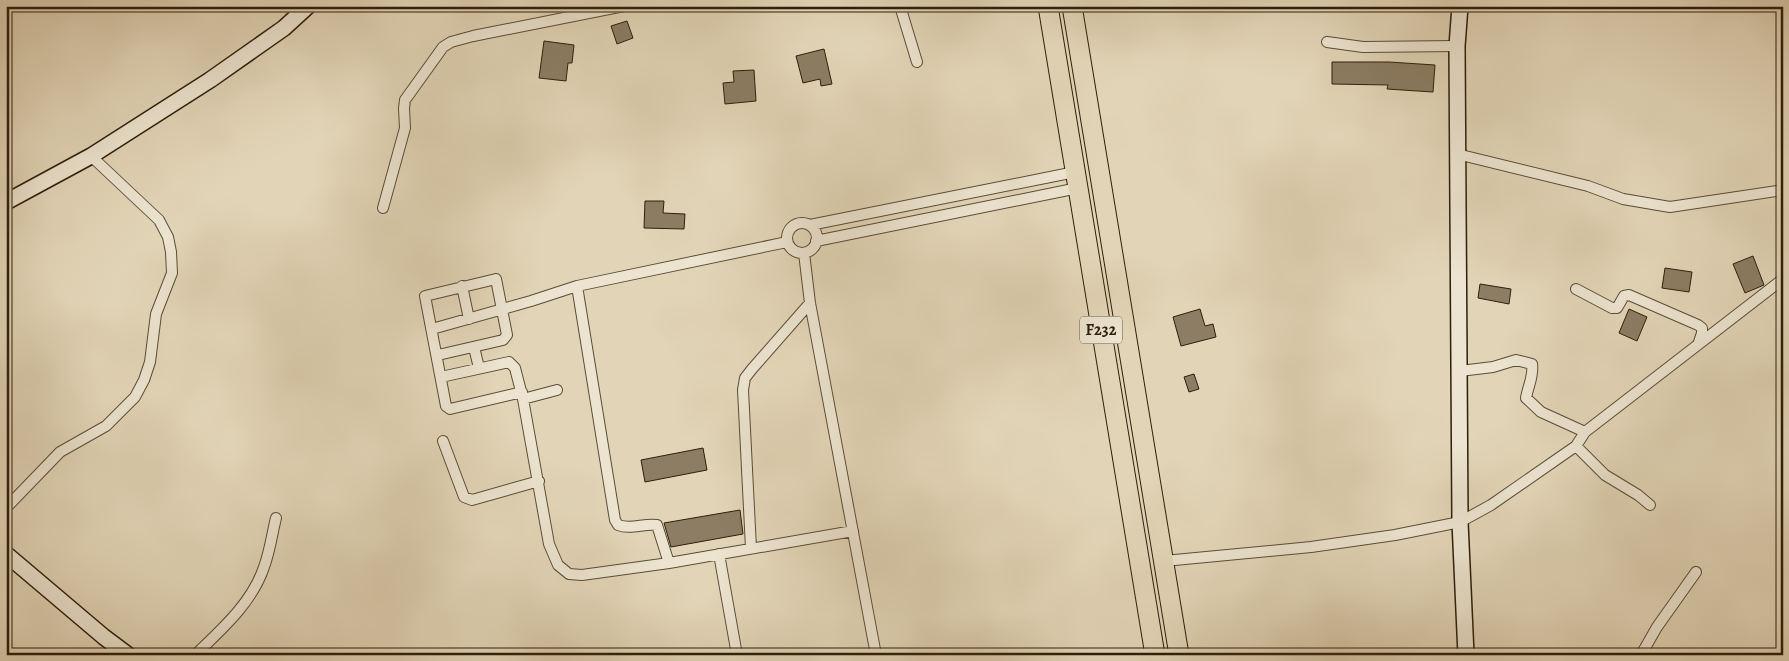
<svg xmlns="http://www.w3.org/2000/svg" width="1789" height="661" font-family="Alegreya,serif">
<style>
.building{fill:#8c7d64;stroke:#2e1e0b}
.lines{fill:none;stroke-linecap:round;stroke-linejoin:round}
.street-casing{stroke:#5b4c36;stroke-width:12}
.secondary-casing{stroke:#2e1e0b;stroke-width:18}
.highway-casing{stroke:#2e1e0b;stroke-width:21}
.street{stroke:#ece4d0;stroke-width:10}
.secondary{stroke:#ece4d0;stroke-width:15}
.highway{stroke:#e2d5b7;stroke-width:19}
.labels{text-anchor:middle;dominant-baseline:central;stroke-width:5;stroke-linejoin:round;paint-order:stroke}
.shield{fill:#ece4d0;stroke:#675946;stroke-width:1}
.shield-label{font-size:16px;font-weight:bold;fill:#2e1e0b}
</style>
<rect width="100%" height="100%" fill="#e2d5b7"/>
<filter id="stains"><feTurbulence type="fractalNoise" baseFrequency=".004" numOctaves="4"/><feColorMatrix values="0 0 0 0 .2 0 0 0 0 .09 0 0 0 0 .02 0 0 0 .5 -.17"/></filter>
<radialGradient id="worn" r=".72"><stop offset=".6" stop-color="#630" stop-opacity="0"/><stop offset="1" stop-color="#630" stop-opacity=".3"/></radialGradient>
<path class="building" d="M627,21L633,38L617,44L611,26Z
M544,41L574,45L572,63H568L566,81L539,78Z
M824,49L832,84L821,86L820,79L803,83L796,56Z
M1332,62H1389L1435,65L1433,92L1387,89L1388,85L1332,84Z
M754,70L756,101L725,104L723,83L734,82L733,71Z
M645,201H664L663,213L685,214L684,229L644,228Z
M1753,256L1764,285L1745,293L1733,264Z
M1665,268L1692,272L1689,292L1662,288Z
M1480,284L1511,289L1509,304L1478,298Z
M1200,309L1205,326L1213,324L1216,337L1181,346L1173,317Z
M1629,309L1647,317L1637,341L1619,333Z
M1194,374L1199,389L1189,392L1184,377Z
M703,448L707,470L645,482L641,460Z
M740,510L743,534L671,547L664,523Z"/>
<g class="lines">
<defs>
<path id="street" d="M900,6L917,62
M1327,42L1363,47L1457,46
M1457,154L1588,186L1623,199L1670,207L1783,190
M383,208L405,128L404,108L405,100L443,47L451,42L473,36L624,6
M787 238a15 15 0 1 1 30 0a15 15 0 1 1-30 0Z
M810,225L1075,172
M816,241L1078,188
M804,253L810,303L876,655
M462,286L469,319
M577,286L615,520L618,525C631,530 644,523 657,525L669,563
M1576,289L1612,308H1617L1624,296L1629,295L1698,325L1702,328V333L1698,345
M432,329L531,301L577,286L787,242
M474,347L479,368
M438,355L503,340L507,335L496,279L425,296L446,406L450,409L522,392
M1460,371L1493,367L1516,360L1532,364C1534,376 1528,386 1526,398L1541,412L1585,432
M441,377L509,362L515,368L523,399L549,544L558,565L569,574L582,575L669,563L853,531
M523,399L557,390
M443,441L464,497L472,500L539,481
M1576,446L1605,475L1638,495L1650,505
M6,508L60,452L106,426L135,397L144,380L150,362L156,314L172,273L171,252L168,237L159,220L91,156
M751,548L743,390L745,378L752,369L810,303
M719,554L737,655
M1164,561L1311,547L1395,535L1460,522L1491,505L1576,446L1585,432L1783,279
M195,655C222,629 252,603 264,567C270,551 272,534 276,518
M1641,655L1657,627L1696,572"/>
<path id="secondary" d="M1460,6L1457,46L1460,522L1466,655
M6,202L91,156L210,80L284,28L308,6
M6,554L104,637L128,655"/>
<path id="highway" d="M1048,6L1155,655
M1072,6L1179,655"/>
</defs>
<use href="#street" class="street-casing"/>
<use href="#secondary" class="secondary-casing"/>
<use href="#highway" class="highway-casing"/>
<use href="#street" class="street"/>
<use href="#secondary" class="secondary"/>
<use href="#highway" class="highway"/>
</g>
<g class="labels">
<rect class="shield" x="1080" y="316.5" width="42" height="27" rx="4"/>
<g class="shield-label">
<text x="1101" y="330">F232</text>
</g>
</g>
<rect width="1789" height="661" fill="none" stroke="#e2d5b7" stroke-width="25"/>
<rect x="8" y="8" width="1774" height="646" fill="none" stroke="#2e1e0b" stroke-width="2.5"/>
<rect x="12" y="12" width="1764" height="636" fill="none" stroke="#2e1e0b"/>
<rect width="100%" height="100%" filter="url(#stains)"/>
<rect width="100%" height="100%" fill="url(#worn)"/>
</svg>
